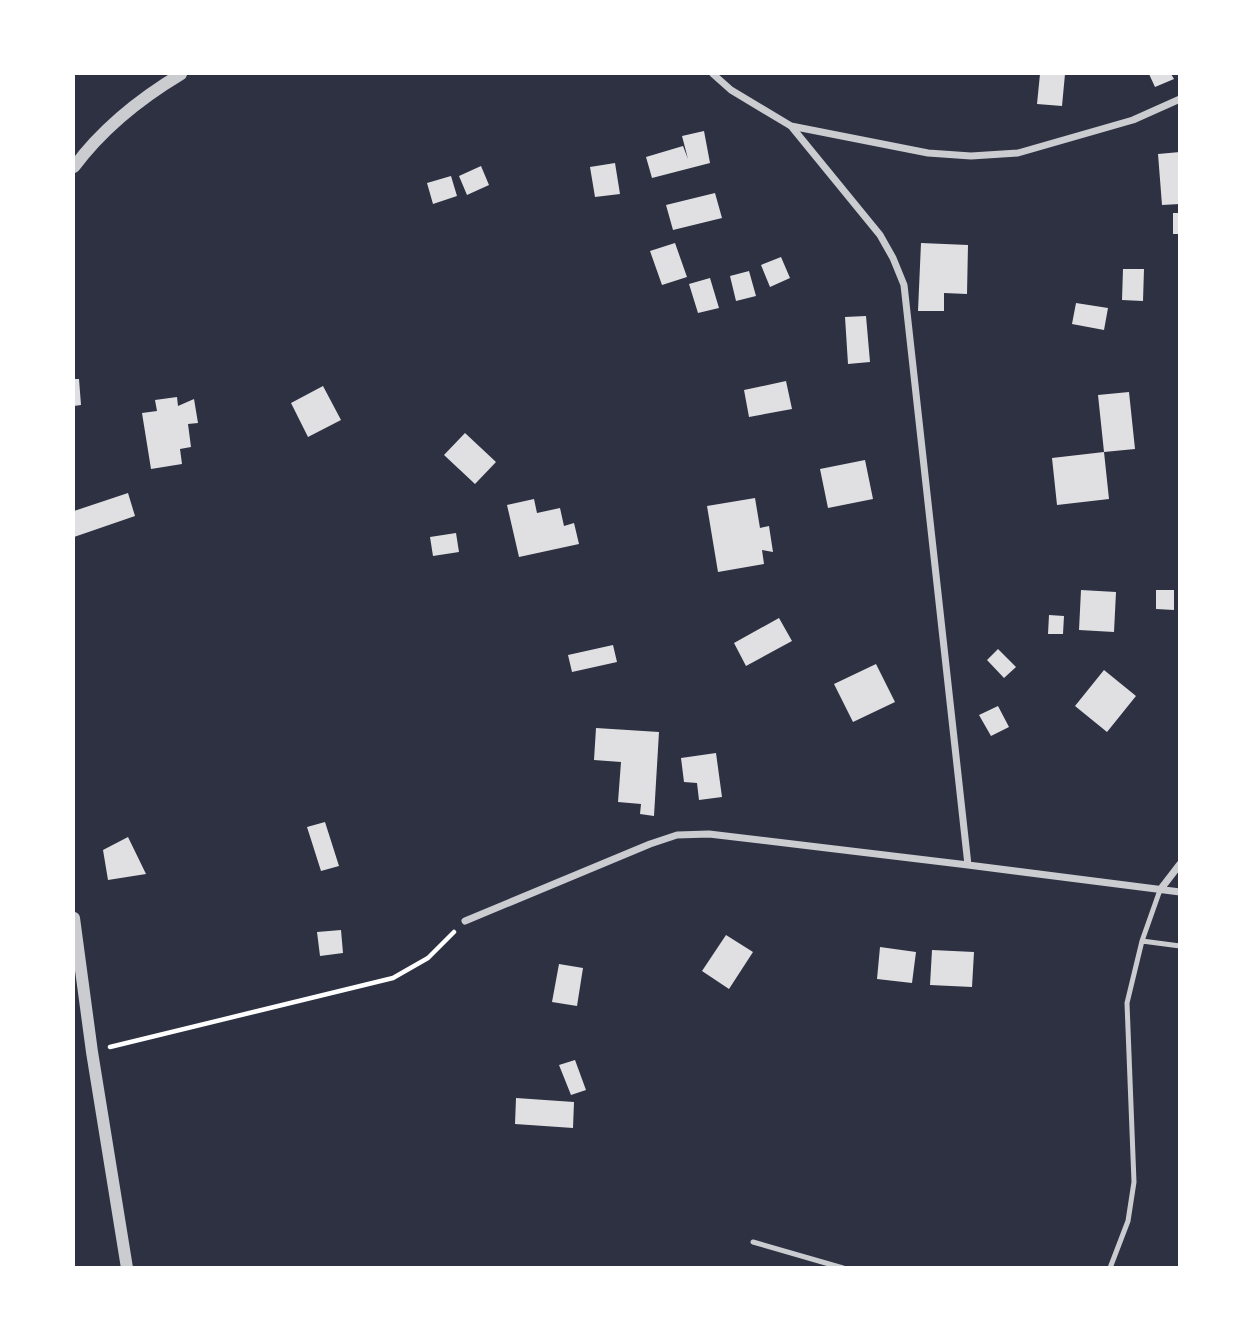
<svg xmlns="http://www.w3.org/2000/svg" width="1253" height="1341" font-family="'Roboto Condensed',sans-serif">
<style>
.building{fill:#e0e0e3}
.lines{fill:none;stroke-linecap:round;stroke-linejoin:round}
.path{stroke:#fff;stroke-width:4.5}
.service{stroke:#caccd0;stroke-width:5}
.minor{stroke:#caccd0;stroke-width:7}
.tertiary{stroke:#caccd0;stroke-width:12}
</style>
<rect width="100%" height="100%" fill="#2d3142"/>
<path class="building" d="M1040,74H1065L1062,106L1037,104Z
M1149,74H1171L1174,79L1155,87Z
M704,131L710,163L652,178L646,157L683,146L688,159L682,136Z
M1180,152V204L1162,205L1158,154Z
M615,163L620,194L595,197L590,167Z
M481,166L489,185L467,195L459,176Z
M451,176L457,196L433,204L427,183Z
M715,193L722,218L673,230L666,205Z
M1173,213H1180V234H1173Z
M675,243L687,277L662,285L650,251Z
M921,243L968,245L967,294L944,293V311H918Z
M781,257L790,278L770,287L761,265Z
M1123,269H1144L1143,301L1122,300Z
M749,271L756,296L736,301L730,276Z
M710,278L719,308L698,313L689,284Z
M1076,303L1108,308L1104,330L1072,324Z
M866,316L870,362L848,364L845,317Z
M74,379H79L81,405L74,406Z
M786,381L792,409L749,417L744,390Z
M323,386L341,420L308,437L291,403Z
M1129,392L1135,449L1104,452L1098,395Z
M177,397L178,406L194,399L198,423L188,424L191,447L180,449L182,464L151,469L142,413L157,411L155,400Z
M465,433L496,462L475,484L444,455Z
M1104,452L1109,499L1057,505L1052,458Z
M865,460L873,499L828,508L820,469Z
M128,493L135,516L74,537V511Z
M755,498L760,528L769,526L773,552L762,550L764,564L718,572L707,506Z
M534,499L537,513L560,508L564,526L574,523L579,544L519,557L507,505Z
M456,533L459,552L433,556L430,537Z
M1081,590L1116,592L1114,632L1079,630Z
M1156,590H1174V610L1156,609Z
M1049,615L1064,616L1063,634H1048Z
M779,618L792,641L746,666L734,643Z
M613,645L617,662L572,672L568,655Z
M998,649L1016,667L1004,678L987,660Z
M876,664L895,702L853,722L834,684Z
M1104,670L1136,696L1107,732L1075,706Z
M998,706L1009,727L991,736L979,715Z
M596,728L659,732L654,816L640,814L641,804L618,802L621,762L594,760Z
M716,753L722,797L699,800L697,783L684,782L681,758Z
M325,822L339,866L321,871L307,827Z
M128,837L146,874L108,880L103,850Z
M341,930L343,953L320,956L317,932Z
M726,935L753,952L729,989L702,971Z
M880,947L916,952L912,983L877,979Z
M932,950L974,952L972,987L930,985Z
M559,964L583,968L577,1006L552,1002Z
M575,1060L586,1090L571,1095L559,1065Z
M516,1098L574,1102L573,1128L515,1124Z"/>
<g class="lines">
<path class="path" d="M110,1047L393,978L428,958L454,932"/>
<path class="service" d="M1142,941L1180,946
M753,1242L843,1268
M1110,1268L1128,1221L1134,1182L1127,1003L1142,941L1160,890"/>
<path class="minor" d="M713,74L731,90L791,126L880,235L893,258L904,285L968,865L1180,892
M791,126L928,153L971,156L1018,153L1133,120L1180,99
M1160,890L1180,864
M465,921L650,844L677,835L709,834L968,865"/>
<path class="tertiary" d="M74,167C102,129 141,98 181,74
M74,918L92,1052L127,1268"/>
</g>
<rect width="1253" height="1341" fill="none" stroke="#ffffff" stroke-width="150"/>
</svg>
